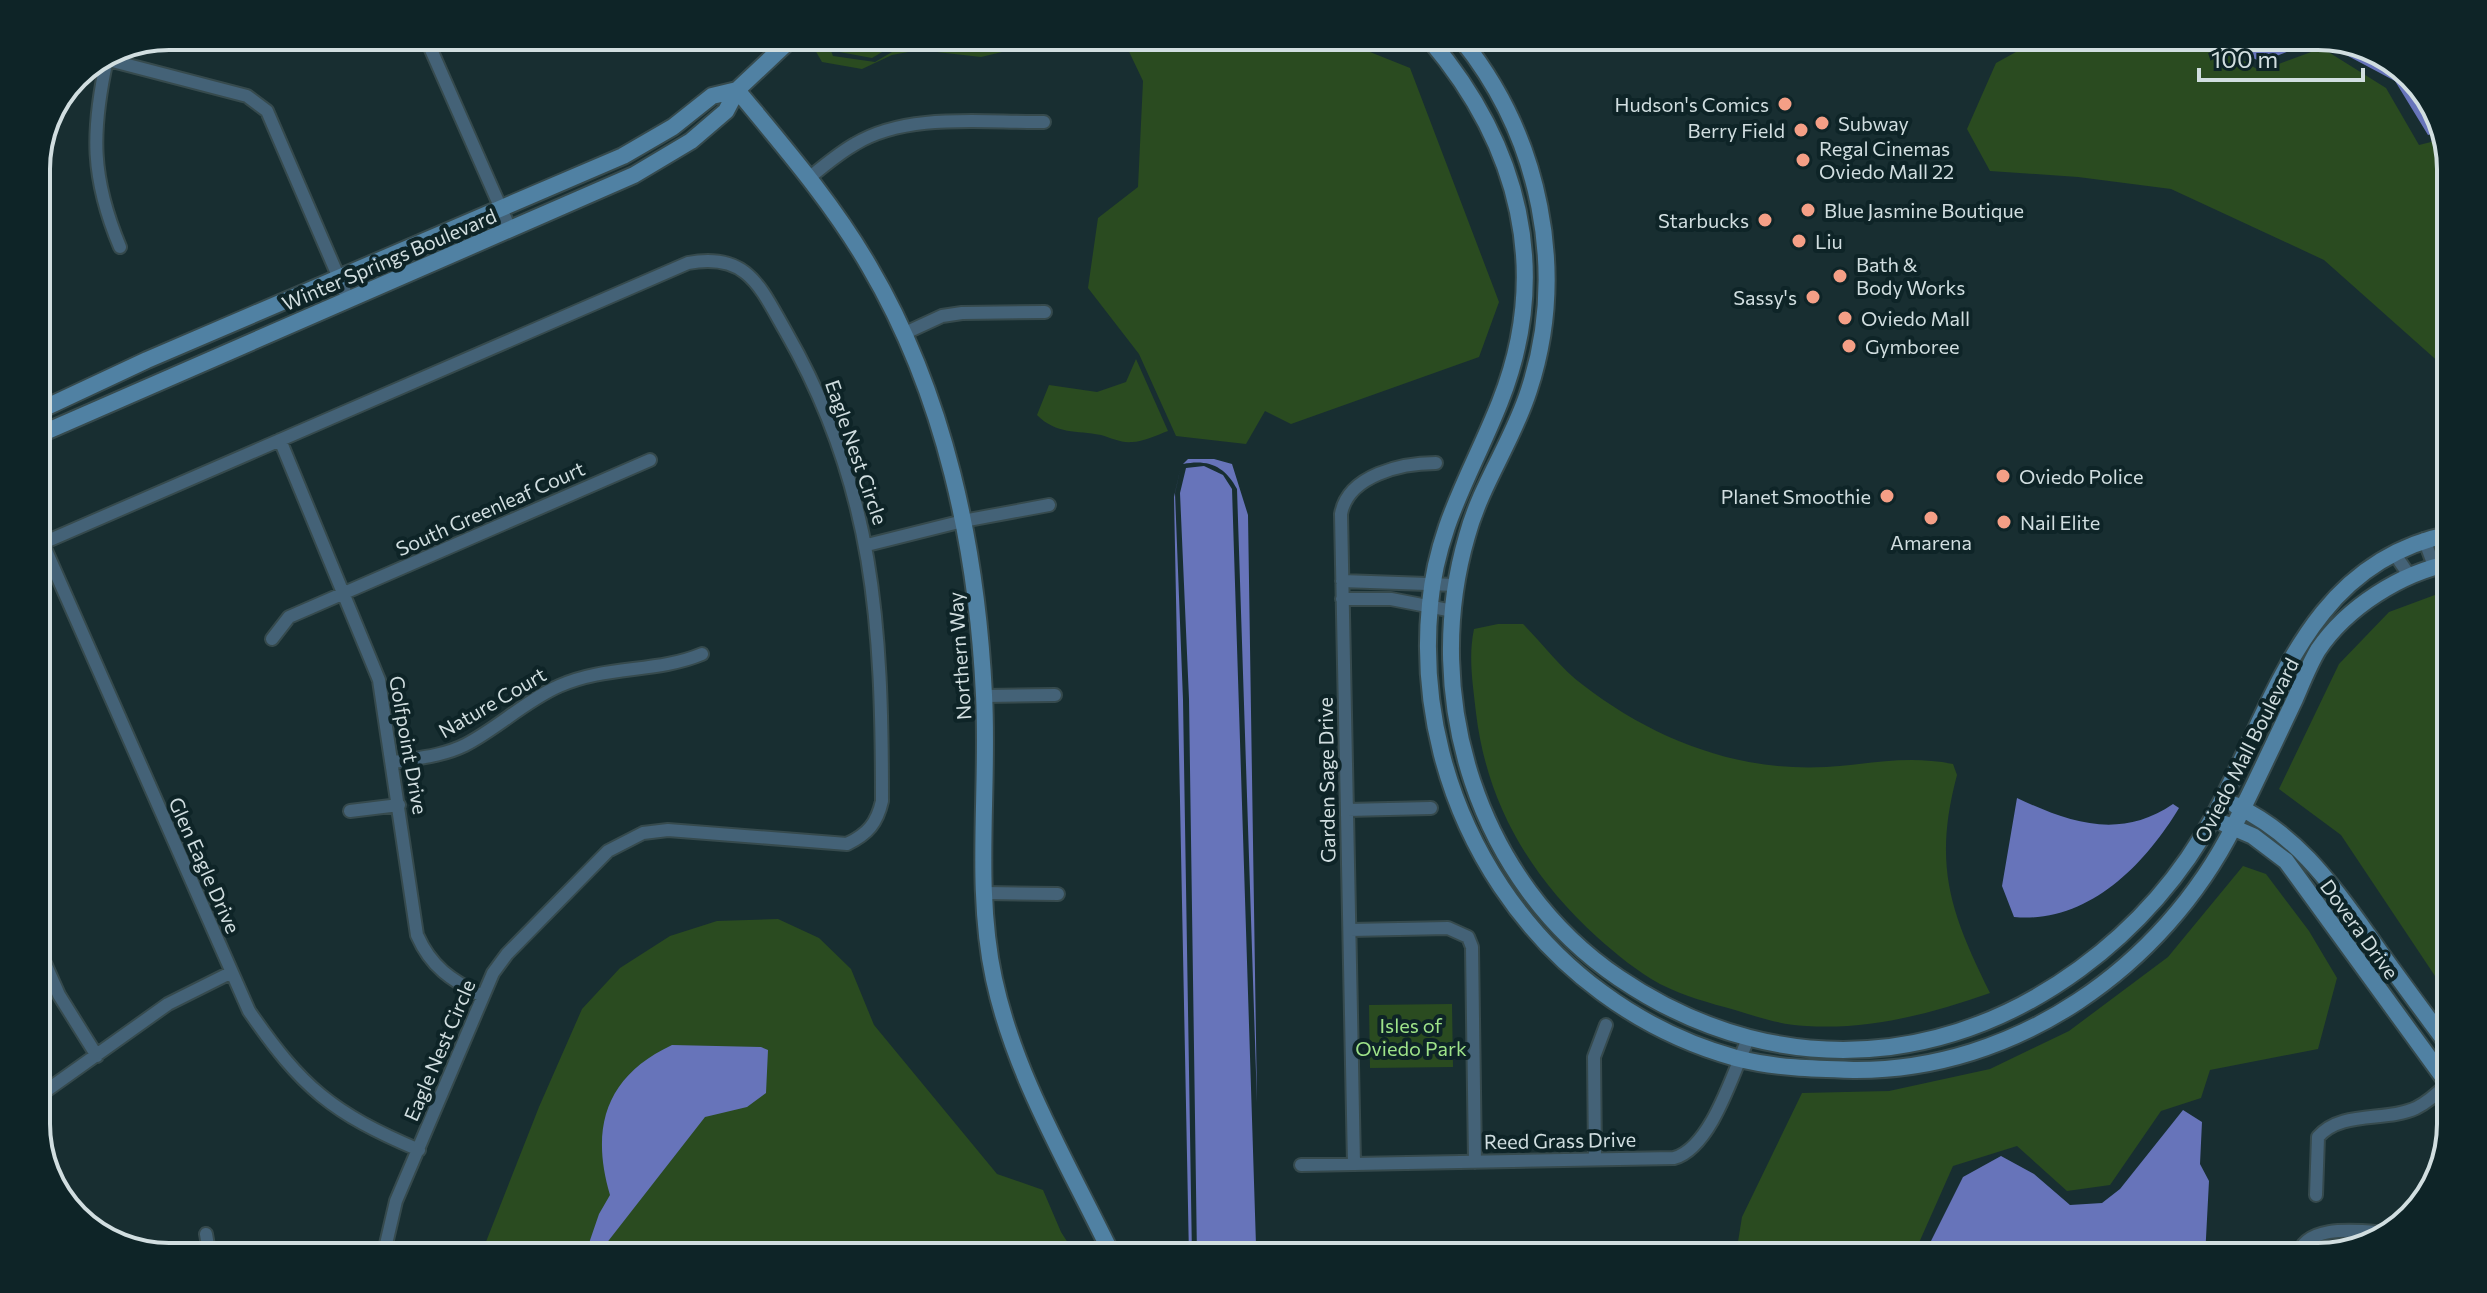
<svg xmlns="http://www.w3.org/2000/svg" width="2487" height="1293" font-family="Commissioner,sans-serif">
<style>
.green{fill:#2a4b20}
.water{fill:#6774ba}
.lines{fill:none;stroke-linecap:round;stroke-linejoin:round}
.street-casing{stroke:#364a4d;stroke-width:16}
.secondary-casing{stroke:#364a4d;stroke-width:20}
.street{stroke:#446277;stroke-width:12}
.secondary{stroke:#5081a3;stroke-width:16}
.poi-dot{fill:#f49f86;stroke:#0e2427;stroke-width:3}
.labels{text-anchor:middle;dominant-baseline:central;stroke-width:8;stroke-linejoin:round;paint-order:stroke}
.poi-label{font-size:20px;fill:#d1dee0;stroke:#0e2427;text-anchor:start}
.street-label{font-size:20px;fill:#d1dee0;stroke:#0e2427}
.park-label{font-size:20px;fill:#9ee389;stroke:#0e2427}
.rim{fill:none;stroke:#d1dee0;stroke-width:4}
</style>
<rect width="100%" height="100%" fill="#182e31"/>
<path class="green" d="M2043,37H2206L2260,71L2322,48L2386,88L2419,145L2443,139L2451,161V373L2324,260L2171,189L2078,177L1990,171L1967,129L1996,63Z
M1348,40L1350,44L1410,68L1499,302L1479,357L1291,424L1265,411L1246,444L1176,436L1139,354L1088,288L1098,218L1138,187L1143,81L1124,41Z
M899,42L872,58L834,51V43Z
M909,42H1044L981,57L919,50L892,55L862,69L822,62L811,43H828L833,56L875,62Z
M1136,359L1168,431C1157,435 1143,442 1132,442C1121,443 1111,438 1101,435C1076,430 1057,435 1037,415L1049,385L1097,392L1126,382Z
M2451,589V1000L2341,835L2279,789L2339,664L2389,612Z
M1498,624H1523C1543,644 1561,669 1583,685C1653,739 1737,772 1826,767C1872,764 1906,755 1953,764L1957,775C1933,865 1950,912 1990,993C1930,1014 1870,1030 1806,1026C1782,1025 1757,1017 1735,1010C1709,1003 1684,996 1660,984C1638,972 1616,954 1597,937C1530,876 1487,804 1476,713C1473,684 1468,658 1474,629Z
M2243,866L2266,874L2309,931L2337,978L2318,1049L2210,1070L2201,1098L2161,1111L2110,1185L2067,1191L2017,1146L1953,1166L1914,1254L1907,1257H1793L1737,1248L1742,1217L1802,1093L1889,1091L1990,1069L2069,1031L2168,957Z
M778,919L819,938L851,969L874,1025L997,1174L1043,1190L1061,1232L1077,1257H480L539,1107L582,1009L620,968L670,936L717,921Z
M1452,1004L1453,1067L1370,1068L1369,1005Z"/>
<path class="water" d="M2219,36H2318L2377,50L2429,96L2441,131L2428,135L2395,81L2318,40L2261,62L2217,40Z
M1188,459H1214L1232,464L1248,515L1257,1103L1237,489C1225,466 1208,459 1183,464Z
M1181,466L1175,493L1183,700L1192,1257H1189L1174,497Z
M1204,466L1223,475L1232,489L1256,1245L1273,1257H1316H1197L1189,699L1180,493L1186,468Z
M2017,798C2070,823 2120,840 2173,804L2179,808C2144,866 2087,924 2014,917L2002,886Z
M672,1045L761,1047L768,1050L766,1093L747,1107L705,1117L602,1249L594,1254L587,1249L599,1214L610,1195C590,1127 606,1076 672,1045Z
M2183,1110L2202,1122L2200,1164L2209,1181L2205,1257H1923L1963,1177L2001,1156L2034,1174L2070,1205L2102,1203L2120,1189Z"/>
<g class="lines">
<defs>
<path id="street" d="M429,45L510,229
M101,58L247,96L267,111L348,299
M107,59C91,132 91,178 120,247
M810,177C824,166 839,153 855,144C908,112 984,123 1044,122
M903,334L942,316L962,313L1045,312
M280,440L379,680L417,935C431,967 451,980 482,996
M36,528L249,1011C302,1088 332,1113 419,1150
M2424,539L2434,566
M867,545L963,521L1049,505
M36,546L688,263C748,252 760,287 786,332C875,487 882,627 882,801C877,823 868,834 847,844L668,830L643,833L608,851L507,954L493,973L396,1201L383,1257
M2394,553L2409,575
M1342,581L1456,585
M1342,599H1391L1453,611
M272,639L289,617L650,460
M984,696L1055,695
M394,762C418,758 443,756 465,745C498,728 525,701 559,686C606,665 657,673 702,654
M1347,810L1431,808
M350,811L399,805
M985,893L1058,894
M1350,930L1448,928L1468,937L1472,947L1475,1162
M36,943L59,995L97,1056
M36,1098L168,1004L230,973
M1595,1159L1594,1057L1606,1025
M1354,1164L1341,514C1348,475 1402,463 1436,463
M1301,1165L1674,1158C1711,1148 1733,1073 1748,1039
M2316,1195L2318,1137C2341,1110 2386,1122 2416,1108C2428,1102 2438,1093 2447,1084
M206,1234L210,1257
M2298,1257C2304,1221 2365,1232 2391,1233"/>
<path id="secondary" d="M1430,40C1519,145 1552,271 1500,402C1472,473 1437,525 1430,604C1410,808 1538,1003 1736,1058C1774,1068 1815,1069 1854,1070C2016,1071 2163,967 2234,826C2255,784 2275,741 2295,699C2302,683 2309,665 2318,650C2347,607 2401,573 2451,563
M1462,40C1540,137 1568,271 1529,390C1513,441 1481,484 1467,536C1420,697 1478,883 1619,978C1700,1033 1793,1059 1890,1047C2027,1029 2151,934 2215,814C2275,702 2307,562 2451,534
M737,90C784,147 832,202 869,266C945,395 977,548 984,695C989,789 974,887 994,979C1015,1077 1070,1167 1113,1257
M36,412L147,360L623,156L673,127L712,96L737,90
M36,436L634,175L691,141L726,111L737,90L787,43
M2235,805C2296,834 2329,881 2368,935C2395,974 2423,1011 2451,1049
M2225,824L2253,836L2286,861L2451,1088"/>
</defs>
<use href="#street" class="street-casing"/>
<use href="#secondary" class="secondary-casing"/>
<use href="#street" class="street"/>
<use href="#secondary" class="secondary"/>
</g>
<g class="poi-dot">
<circle cx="1785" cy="104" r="8"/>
<circle cx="1822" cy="123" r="8"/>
<circle cx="1801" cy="130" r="8"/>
<circle cx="1803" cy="160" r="8"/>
<circle cx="1808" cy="210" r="8"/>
<circle cx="1765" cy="220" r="8"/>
<circle cx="1799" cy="241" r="8"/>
<circle cx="1840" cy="276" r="8"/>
<circle cx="1813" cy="297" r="8"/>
<circle cx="1845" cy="318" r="8"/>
<circle cx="1849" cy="346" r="8"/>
<circle cx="2003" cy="476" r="8"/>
<circle cx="1887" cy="496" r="8"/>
<circle cx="1931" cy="518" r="8"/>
<circle cx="2004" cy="522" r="8"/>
</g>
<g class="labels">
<g class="poi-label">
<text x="1769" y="104" text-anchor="end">Hudson's Comics</text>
<text x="1838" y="123">Subway</text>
<text x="1785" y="130" text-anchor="end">Berry Field</text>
<text x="1819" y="148">Regal Cinemas<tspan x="1819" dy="23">Oviedo Mall 22</tspan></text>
<text x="1824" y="210">Blue Jasmine Boutique</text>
<text x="1749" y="220" text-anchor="end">Starbucks</text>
<text x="1815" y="241">Liu</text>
<text x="1856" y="264">Bath &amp;<tspan x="1856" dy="23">Body Works</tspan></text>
<text x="1797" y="297" text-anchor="end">Sassy's</text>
<text x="1861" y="318">Oviedo Mall</text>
<text x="1865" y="346">Gymboree</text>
<text x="2019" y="476">Oviedo Police</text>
<text x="1871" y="496" text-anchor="end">Planet Smoothie</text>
<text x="2020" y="522">Nail Elite</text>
<text x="1931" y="542" text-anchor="middle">Amarena</text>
</g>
<g class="street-label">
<text transform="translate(389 259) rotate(-23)">Winter Springs Boulevard</text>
<text transform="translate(857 452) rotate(71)">Eagle Nest Circle</text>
<text transform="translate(490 508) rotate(-24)">South Greenleaf Court</text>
<text transform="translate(959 656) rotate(-94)">Northern Way</text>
<text transform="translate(492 702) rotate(-30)">Nature Court</text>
<text transform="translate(409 745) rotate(80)">Golfpoint Drive</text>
<text transform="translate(2246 750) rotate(-63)">Oviedo Mall Boulevard</text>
<text transform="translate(1326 780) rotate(-91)">Garden Sage Drive</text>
<text transform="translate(205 865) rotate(66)">Glen Eagle Drive</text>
<text transform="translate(2360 929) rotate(54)">Dovera Drive</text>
<text transform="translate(439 1050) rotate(-67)">Eagle Nest Circle</text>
<text transform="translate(1560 1140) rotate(-1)">Reed Grass Drive</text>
</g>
<g class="park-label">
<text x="1411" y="1025">Isles of<tspan x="1411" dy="23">Oviedo Park</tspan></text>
</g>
</g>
<path d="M0 0H2487V1293H0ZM169 50H2318A119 119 0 0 1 2437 169V1124A119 119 0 0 1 2318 1243H169A119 119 0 0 1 50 1124V169A119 119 0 0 1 169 50Z" fill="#0e2427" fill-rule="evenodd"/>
<path class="rim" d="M169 50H2318A119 119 0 0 1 2437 169V1124A119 119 0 0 1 2318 1243H169A119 119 0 0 1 50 1124V169A119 119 0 0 1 169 50Z"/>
<path d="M2199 68v12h164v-12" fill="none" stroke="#d1dee0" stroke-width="4"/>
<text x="2211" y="68" font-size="24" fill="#d1dee0" stroke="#0e2427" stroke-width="6" paint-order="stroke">100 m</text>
</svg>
